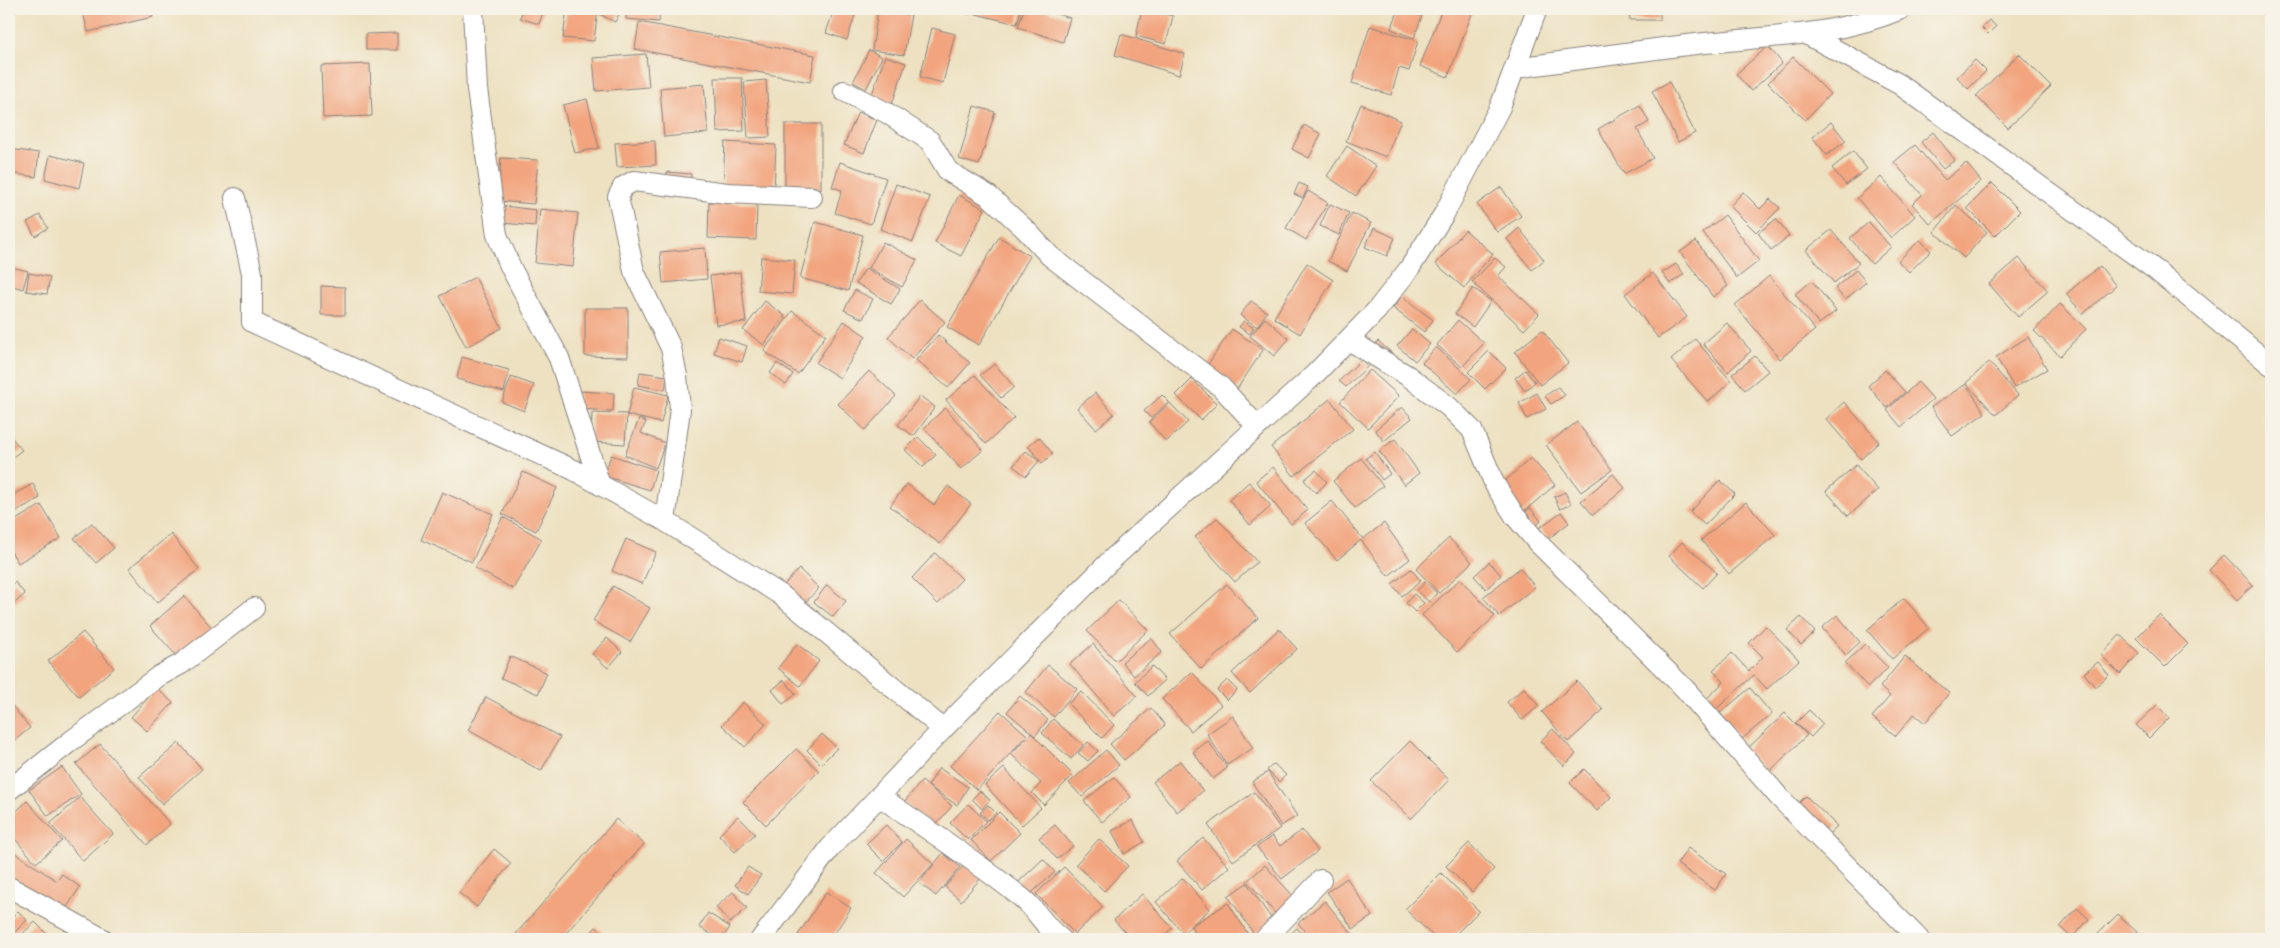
<svg xmlns="http://www.w3.org/2000/svg" width="2280" height="948" font-family="'Playpen Sans',sans-serif">
<style>
.building{fill:#f2a47e}
.lines{fill:none;stroke-linecap:round;stroke-linejoin:round}
.street-casing{stroke:#88827e;stroke-width:22}
.street{stroke:#fff;stroke-width:20}
</style>
<rect width="100%" height="100%" fill="#f7f3e8"/>
<filter id="ink" filterUnits="userSpaceOnUse"><feTurbulence type="fractalNoise" baseFrequency=".02" numOctaves="2"/><feDisplacementMap in="SourceGraphic" scale="10" xChannelSelector="R" yChannelSelector="G"/><feConvolveMatrix kernelMatrix="1 2 1 2 8 2 1 2 1" color-interpolation-filters="sRGB"/></filter>
<filter id="wash" filterUnits="userSpaceOnUse"><feTurbulence type="fractalNoise" baseFrequency=".0096" numOctaves="4" result="noise"/><feDisplacementMap in="SourceGraphic" scale="20" xChannelSelector="R" yChannelSelector="G"/><feGaussianBlur stdDeviation="1.12" result="paint"/><feColorMatrix in="noise" values="0 0 0 0 0 0 0 0 0 0 0 0 0 0 0 0 0 1.4 0 .05"/><feComposite in="paint" operator="in"/></filter>
<g filter="url(#wash)">
<rect width="100%" height="100%" fill="#ede1c1"/>
<g id="blocks">
<path class="building" d="M82,9H151L153,17L88,32Z
M523,9H544L539,24L520,18Z
M567,9H598L594,41L563,38Z
M602,9H622L615,22L599,14Z
M627,9H660L659,22L626,19Z
M834,9H857L847,40L826,33Z
M947,9H971L970,14L947,10Z
M973,9H1021L1017,24L972,13Z
M1024,9H1041L1070,18L1063,42L1018,27Z
M1142,9L1173,16L1166,44L1136,36Z
M1399,9L1422,16L1414,38L1391,29Z
M1442,9H1467L1473,11L1448,77L1420,66Z
M1629,9H1660V20H1630Z
M878,10L911,15L904,55L872,50Z
M1989,20L1996,26L1988,34L1982,28Z
M639,22L815,55L810,82L635,49Z
M1370,26L1418,41L1409,71L1399,68L1391,95L1352,83Z
M932,28L955,34L943,83L920,77Z
M397,33V50H366V34Z
M1121,34L1185,54L1179,75L1115,55Z
M1768,46L1782,63L1751,91L1736,74Z
M869,50L882,57L866,89L853,82Z
M646,54L649,87L596,91L593,58Z
M2019,54L2051,86L2008,128L1976,96Z
M885,56L906,63L892,104L871,97Z
M1793,57L1830,94L1805,120L1768,83Z
M1975,60L1986,71L1968,89L1957,77Z
M370,64L372,116L323,118L321,66Z
M715,78H742L744,131L717,132Z
M766,80L770,137L748,138L744,82Z
M1669,82L1695,133L1678,142L1652,91Z
M704,84L708,133L664,137L660,88Z
M587,99L599,148L575,153L563,105Z
M1361,104L1401,121L1386,157L1346,141Z
M1640,105L1649,122L1637,129L1653,158L1624,174L1598,129Z
M974,106L995,112L979,165L959,159Z
M858,112L877,120L864,153L844,145Z
M1831,122L1846,141L1827,155L1812,137Z
M785,124H821V189L785,188Z
M1304,125L1321,134L1309,158L1292,149Z
M1933,132L1955,160L1943,169L1921,142Z
M655,141L656,165L617,167L615,143Z
M725,142L776,145L774,191L723,187Z
M1915,145L1945,180L1966,163L1981,181L1930,224L1912,204L1922,195L1894,162Z
M1347,146L1376,166L1356,196L1327,176Z
M9,149L39,153L36,177L9,173Z
M1853,151L1867,169L1846,185L1832,168Z
M50,155L84,163L79,188L45,179Z
M501,158L538,160L534,204L498,201Z
M840,162L886,178L871,224L835,213L842,190L832,187Z
M667,172L691,174L690,187L666,186Z
M1881,177L1915,216L1891,238L1857,198Z
M1299,183L1308,187L1303,198L1294,194Z
M1992,183L2020,211L1995,236L1967,208Z
M896,184L930,197L913,242L880,229Z
M1501,187L1521,216L1497,232L1477,204Z
M1308,191L1328,203L1306,240L1286,228Z
M1743,192L1760,209L1770,199L1780,208L1756,232L1730,206Z
M959,195L985,209L961,256L935,243Z
M709,202L757,204L756,240L708,238Z
M1330,204L1349,213L1339,235L1320,226Z
M1956,205L1987,232L1964,258L1934,232Z
M504,206L536,210L535,226L502,223Z
M540,209L578,213L573,267L535,263Z
M1352,213L1371,223L1347,271L1328,261Z
M40,215L48,228L35,236L27,222Z
M1725,215L1759,261L1737,278L1703,232Z
M1776,219L1789,236L1771,250L1758,233Z
M815,222L863,235L848,291L800,278Z
M1869,222L1891,247L1872,264L1850,238Z
M1374,228L1395,238L1387,256L1365,247Z
M1519,228L1544,260L1532,270L1507,239Z
M1465,230L1493,254L1464,288L1436,264Z
M1831,230L1859,263L1834,283L1806,250Z
M999,237L1030,256L979,345L947,327Z
M1920,240L1931,251L1909,272L1898,261Z
M1696,241L1728,286L1713,297L1680,252Z
M883,242L917,260L902,287L869,268Z
M705,248L707,279L663,283L660,252Z
M761,257L795,260L792,294L758,291Z
M1495,258L1506,267L1498,276L1539,314L1524,330L1472,282Z
M2019,258L2048,291L2018,317L1989,284Z
M1307,263L1333,280L1300,334L1274,318Z
M1676,264L1684,274L1670,284L1662,273Z
M2100,266L2116,286L2083,314L2066,294Z
M11,267L28,271L23,289L9,285Z
M866,268L900,289L891,304L856,283Z
M1856,270L1866,282L1845,300L1835,288Z
M740,272L746,322L716,325L710,276Z
M29,273L50,277L47,294L26,291Z
M1653,273L1687,317L1658,338L1625,294Z
M1769,276L1815,330L1780,359L1735,305Z
M475,277L502,328L466,347L440,296Z
M1812,281L1836,311L1819,324L1795,294Z
M321,286L345,287V315H321Z
M1473,288L1491,301L1473,327L1455,314Z
M855,290L873,299L863,319L844,310Z
M1402,296L1433,320L1424,332L1393,308Z
M920,300L945,322L912,359L888,337Z
M765,301L785,316L764,345L743,330Z
M1251,301L1267,312L1257,327L1240,315Z
M2060,304L2086,329L2060,356L2034,331Z
M585,308H628V357L585,356Z
M792,311L826,335L798,374L764,351Z
M1265,318L1289,339L1274,356L1250,336Z
M1458,320L1484,343L1462,367L1437,345Z
M844,321L866,336L840,378L816,363Z
M1244,321L1254,328L1250,334L1239,327Z
M1727,323L1751,351L1728,372L1703,344Z
M1232,329L1263,350L1237,389L1206,367Z
M1412,329L1430,344L1415,361L1397,346Z
M1542,330L1568,363L1540,385L1515,352Z
M938,335L970,363L948,388L916,360Z
M719,337L747,346L742,362L714,353Z
M2028,337L2047,369L2014,388L1996,357Z
M1695,339L1731,381L1708,402L1671,360Z
M1378,341L1392,353L1386,361L1371,348Z
M1436,347L1471,379L1457,394L1422,363Z
M1489,351L1506,368L1485,389L1468,372Z
M1755,356L1768,371L1745,390L1732,374Z
M462,357L509,370L504,392L457,379Z
M1361,360L1368,366L1346,387L1339,381Z
M1989,362L2018,395L1996,415L1966,383Z
M777,363L793,374L786,385L770,373Z
M995,364L1014,387L1001,398L980,375Z
M1370,370L1399,396L1368,428L1340,402Z
M1525,370L1535,382L1525,391L1515,378Z
M1885,370L1905,392L1887,408L1868,386Z
M869,371L896,396L865,430L838,404Z
M640,372L667,376L665,390L638,385Z
M975,375L1014,418L986,444L946,400Z
M511,377L534,385L524,411L502,402Z
M1192,379L1217,404L1201,420L1176,395Z
M1918,382L1933,399L1901,427L1887,410Z
M1966,384L1985,413L1952,436L1931,407Z
M634,387L668,395L661,423L627,415Z
M1558,387L1565,395L1551,404L1545,396Z
M579,391L614,393L613,411L578,409Z
M1095,393L1114,414L1096,429L1077,408Z
M1537,393L1546,409L1527,419L1519,403Z
M1162,395L1169,402L1151,418L1144,411Z
M920,396L935,407L914,436L898,425Z
M1330,399L1353,429L1294,476L1271,447Z
M1844,402L1879,442L1861,459L1826,419Z
M1170,403L1188,422L1166,442L1149,422Z
M1402,407L1412,418L1384,441L1375,430Z
M945,408L983,450L961,469L924,428Z
M592,413L627,414L625,444L591,442Z
M639,419L646,422L641,433L665,443L656,468L625,455Z
M1577,422L1612,470L1581,492L1546,445Z
M11,437L22,450L9,460V439Z
M918,437L936,455L923,467L905,450Z
M1039,437L1053,454L1042,463L1028,446Z
M1395,439L1419,473L1404,485L1379,451Z
M1026,451L1039,461L1026,476L1013,466Z
M1375,452L1390,474L1382,480L1366,458Z
M611,455L656,470L650,490L604,476Z
M1361,458L1383,486L1355,508L1333,481Z
M1531,458L1555,485L1522,513L1499,486Z
M1856,465L1878,490L1848,516L1826,491Z
M1273,467L1308,510L1291,524L1256,481Z
M1316,470L1327,482L1316,493L1304,480Z
M523,472L557,488L536,531L502,514Z
M1613,474L1625,488L1593,515L1581,501Z
M1720,480L1735,494L1705,525L1690,512Z
M1249,482L1271,506L1250,525L1229,500Z
M33,484L40,498L9,515V497Z
M907,484L934,505L948,486L971,504L940,544L890,506Z
M442,492L493,514L472,562L421,540Z
M1565,492L1571,504L1560,509L1554,497Z
M1332,501L1363,539L1384,523L1410,559L1388,576L1361,540L1337,560L1305,523Z
M1746,502L1775,535L1729,574L1701,540Z
M41,505L61,538L18,563L9,548V524Z
M1530,508L1541,521L1532,530L1520,516Z
M1561,512L1569,523L1548,539L1539,528Z
M503,517L542,539L513,589L475,568Z
M1217,518L1257,562L1235,582L1195,537Z
M92,523L114,548L96,563L74,538Z
M171,534L199,569L157,603L129,568Z
M1449,538L1472,562L1439,593L1416,569Z
M626,539L656,552L642,584L612,571Z
M1682,542L1717,573L1703,588L1669,556Z
M935,553L962,579L938,604L912,578Z
M2224,555L2253,585L2237,600L2209,570Z
M1489,562L1501,575L1486,589L1474,576Z
M1520,568L1535,587L1499,616L1483,597Z
M799,569L819,588L803,605L784,585Z
M1411,569L1421,581L1402,596L1392,584Z
M1460,579L1495,616L1457,652L1422,615Z
M15,582L25,594L9,608V588Z
M1425,582L1437,593L1429,602L1417,591Z
M1227,584L1258,618L1201,669L1170,634Z
M827,585L846,601L833,617L814,602Z
M613,586L650,608L630,642L593,621Z
M1414,594L1424,603L1415,612L1406,603Z
M184,596L214,630L180,660L150,626Z
M1904,598L1929,628L1892,659L1867,630Z
M1119,600L1148,630L1116,661L1087,631Z
M1837,615L1860,642L1846,655L1822,628Z
M2159,615L2188,644L2165,667L2136,638Z
M1801,617L1815,632L1801,645L1787,630Z
M1766,626L1799,660L1767,689L1754,675L1713,712L1703,702L1724,682L1713,670L1732,653L1749,671L1763,657L1749,643Z
M1279,629L1297,649L1250,693L1232,673Z
M83,632L114,668L79,697L48,661Z
M2120,635L2139,653L2120,674L2101,655Z
M607,638L622,652L608,668L592,654Z
M1151,638L1162,652L1134,676L1122,662Z
M797,644L819,661L800,686L778,668Z
M1093,644L1137,696L1114,716L1070,664Z
M1865,644L1888,668L1868,687L1845,663Z
M510,656L547,673L538,694L501,678Z
M1905,656L1949,693L1925,723L1914,714L1896,736L1872,717L1890,696L1880,687Z
M2098,662L2109,675L2095,687L2084,673Z
M1048,665L1077,689L1054,717L1026,692Z
M1152,666L1165,680L1148,696L1135,682Z
M1192,672L1221,705L1191,731L1162,699Z
M784,680L796,694L783,704L772,690Z
M1227,680L1237,690L1227,700L1217,690Z
M1577,681L1603,710L1568,742L1542,712Z
M157,688L173,703L147,731L131,717Z
M1524,688L1539,706L1522,720L1507,702Z
M1750,688L1772,714L1742,739L1720,713Z
M1081,691L1114,725L1102,738L1068,704Z
M1020,696L1048,720L1035,736L1007,712Z
M486,697L560,737L541,771L468,730Z
M9,702L30,728L9,745Z
M743,702L766,724L745,747L722,725Z
M2157,705L2169,718L2149,738L2136,725Z
M1151,708L1165,725L1124,760L1110,744Z
M1809,710L1823,724L1811,737L1796,723Z
M1000,711L1027,735L977,790L950,766Z
M1785,713L1807,735L1768,773L1746,750Z
M1233,716L1253,748L1227,765L1207,734Z
M1053,719L1083,745L1071,759L1042,733Z
M1553,729L1576,754L1564,766L1540,741Z
M1031,733L1073,775L1044,805L1032,793L1041,783L1011,754Z
M822,734L837,748L821,764L807,750Z
M1208,741L1227,768L1213,779L1193,752Z
M1410,741L1449,780L1411,819L1371,781Z
M1088,742L1098,751L1088,761L1078,753Z
M179,743L202,769L162,804L139,777Z
M100,744L170,824L147,845L76,764Z
M796,749L819,771L766,825L743,802Z
M1106,750L1119,765L1082,797L1069,783Z
M1180,761L1203,791L1177,812L1153,782Z
M1274,764L1286,775L1279,782L1267,770Z
M62,767L81,794L48,816L29,790Z
M939,768L968,787L957,805L928,786Z
M1004,768L1041,808L1022,825L985,785Z
M1584,769L1611,797L1597,811L1570,783Z
M1268,772L1297,816L1281,826L1252,782Z
M1114,777L1131,797L1102,822L1084,801Z
M922,781L952,806L933,828L904,802Z
M980,791L990,800L982,809L972,799Z
M1254,792L1280,828L1233,861L1208,825Z
M1806,796L1837,826L1827,836L1796,806Z
M80,797L113,834L83,861L50,824Z
M27,801L62,841L36,863L9,832V818Z
M968,804L986,821L968,840L950,823Z
M988,805L996,813L988,820L980,813Z
M999,812L1020,833L991,861L971,840Z
M738,816L755,834L735,852L719,835Z
M616,819L644,844L561,939H519L515,935Z
M1133,820L1144,842L1124,854L1112,831Z
M886,825L902,842L883,861L866,844Z
M1055,825L1073,846L1057,859L1039,838Z
M1302,830L1318,851L1282,879L1257,847L1272,836L1280,846Z
M1203,838L1229,867L1202,890L1177,861Z
M906,839L933,864L903,897L876,873Z
M1099,839L1128,866L1104,891L1076,864Z
M1469,843L1494,869L1472,892L1446,866Z
M1688,848L1726,874L1715,890L1677,864Z
M9,849L57,881L62,874L80,887L63,913L9,877Z
M494,849L511,863L477,907L459,893Z
M943,853L960,867L936,896L919,883Z
M1043,859L1055,872L1025,899L1013,887Z
M965,864L981,878L961,901L945,887Z
M1265,865L1295,898L1276,914L1247,881Z
M748,867L761,875L748,894L735,885Z
M1064,867L1103,907L1075,934L1036,894Z
M1441,873L1479,911L1451,939H1436L1405,909Z
M1183,878L1210,909L1183,933L1156,902Z
M1347,878L1372,916L1353,929L1327,892Z
M1247,883L1273,921L1254,934L1228,896Z
M733,892L747,908L730,923L716,907Z
M826,892L851,908L831,939H804L798,935Z
M1142,894L1172,928L1160,939H1131L1114,920Z
M1325,901L1353,935L1348,939H1312L1298,923Z
M1228,903L1248,934L1240,939H1199L1191,926Z
M2077,908L2089,919L2072,938L2060,927Z
M18,911L27,920L9,938V920Z
M708,913L730,927L722,939H719L699,927Z
M2118,914L2144,939L2094,938Z
M35,922L52,939H17Z
M596,927L610,939H585Z
M1297,928L1306,939H1291L1288,936Z"/>
</g>
</g>
<g filter="url(#ink)">
<use href="#blocks" fill-opacity="0" stroke="#88827e" stroke-width="1"/>
<g class="lines">
<defs>
<path id="street" d="M473,9L477,89L497,235L511,268L559,358L600,485
M1806,34L1899,84L2157,271L2271,365
M1515,68C1575,60 1636,51 1696,44C1767,36 1835,37 1901,9
M844,91L887,113L930,141L948,171L989,196L1026,230L1050,256L1221,387L1257,426
M235,198L252,273V322L574,470L665,521L781,595L943,729
M1349,340L1408,376L1449,407L1472,430L1495,485L1515,516L1538,543L1685,689L1779,797L1919,939
M665,521L680,409L677,376L671,348L634,271L618,197L623,187L634,181L727,193L812,197
M9,790L71,741L159,676L181,664L254,608
M879,796C927,829 976,861 1022,898C1037,910 1045,928 1061,939
M9,887L103,939
M761,939L830,848L943,729L1109,562L1314,375L1377,310L1409,269L1444,214L1500,107L1537,9
M1265,939L1321,880"/>
</defs>
<use href="#street" class="street-casing"/>
<use href="#street" class="street"/>
</g>
</g>
<rect width="2280" height="948" fill="none" stroke="#f7f3e8" stroke-width="30"/>
</svg>
